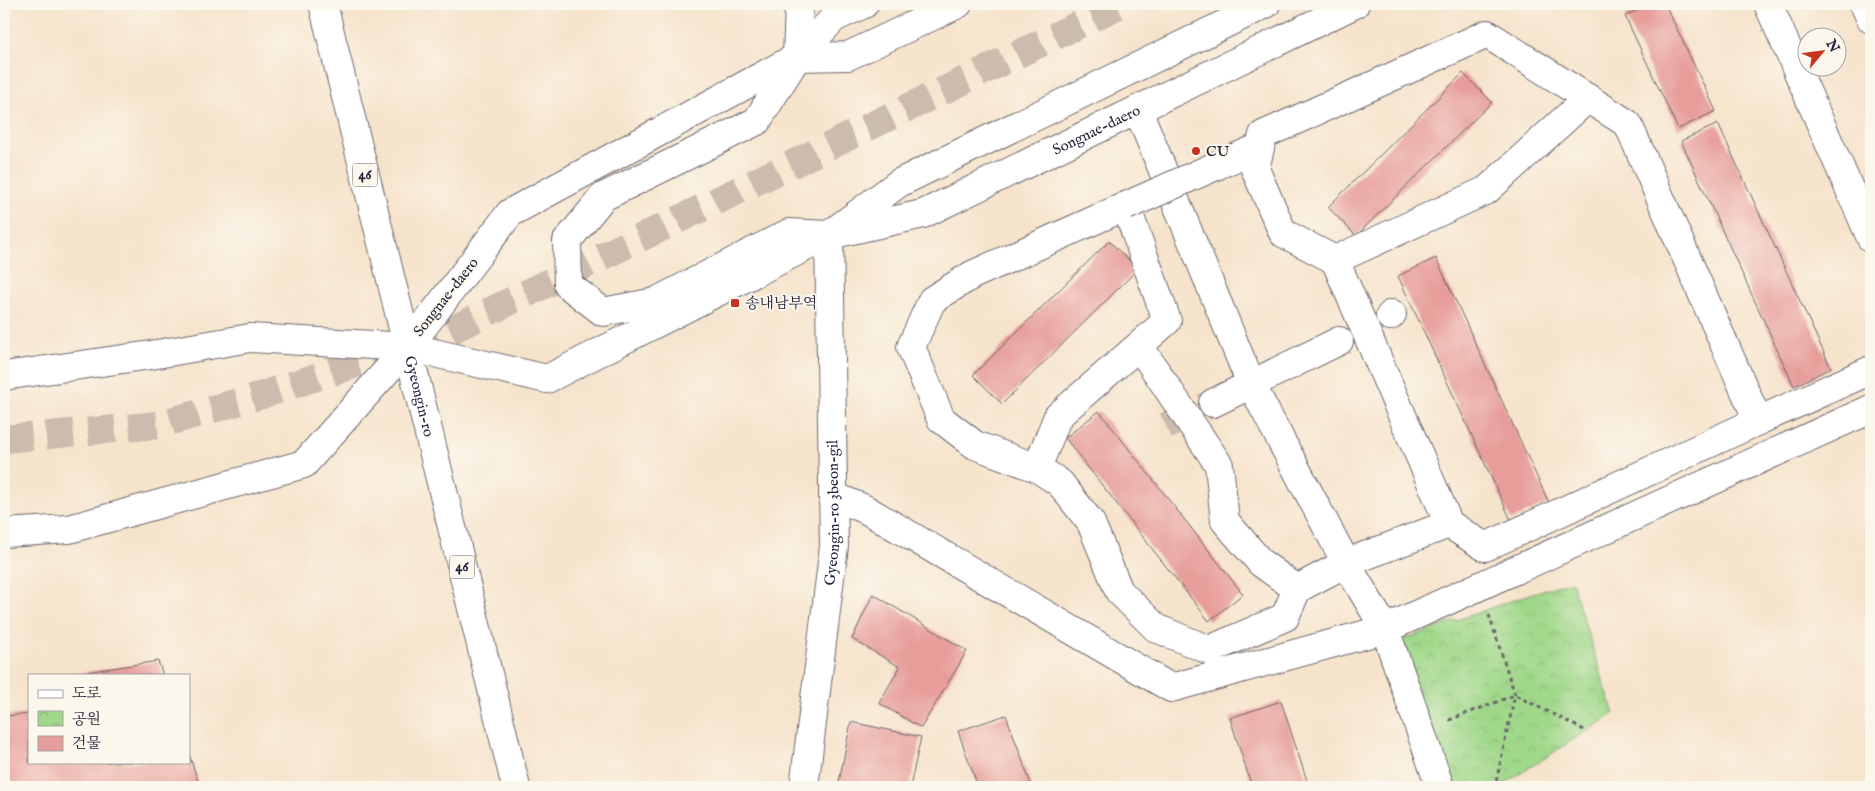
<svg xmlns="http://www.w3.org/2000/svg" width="1875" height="791" font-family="'IM FELL English','Noto Serif KR',serif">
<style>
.park{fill:url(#park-crowns);stroke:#617d62}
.building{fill:#e79d9a}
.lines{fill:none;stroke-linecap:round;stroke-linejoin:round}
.minor-tunnel{stroke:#ccbcae;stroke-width:28;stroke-dasharray:28 14;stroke-linecap:butt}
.minor-casing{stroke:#6c666d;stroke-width:30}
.major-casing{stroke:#6c666d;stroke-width:30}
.path{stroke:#6c666d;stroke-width:3;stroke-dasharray:4 4;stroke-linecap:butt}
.minor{stroke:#fff;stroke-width:28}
.major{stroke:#fff;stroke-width:28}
.minor-bridge-casing{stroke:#6c666d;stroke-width:30;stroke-linecap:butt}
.minor-bridge{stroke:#fff;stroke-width:28}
.poi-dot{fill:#c8321e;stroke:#fbf7ec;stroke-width:2}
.labels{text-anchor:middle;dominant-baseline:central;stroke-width:4;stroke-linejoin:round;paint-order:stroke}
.shield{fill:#fbf7ec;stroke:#636270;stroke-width:1}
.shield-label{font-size:14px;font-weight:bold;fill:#22223b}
.street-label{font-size:15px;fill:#22223b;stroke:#fbf7ec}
.poi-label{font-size:15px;fill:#22223b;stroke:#fbf7ec;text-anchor:start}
</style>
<defs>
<pattern id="park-crowns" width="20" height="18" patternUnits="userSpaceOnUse" patternTransform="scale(1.25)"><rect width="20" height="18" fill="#a0d88a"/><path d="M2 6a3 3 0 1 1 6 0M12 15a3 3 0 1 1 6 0" fill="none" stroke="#8ab978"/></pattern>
</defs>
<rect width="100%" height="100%" fill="#fbf7ec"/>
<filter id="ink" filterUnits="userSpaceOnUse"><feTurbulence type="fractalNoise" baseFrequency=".02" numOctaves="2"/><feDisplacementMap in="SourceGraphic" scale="10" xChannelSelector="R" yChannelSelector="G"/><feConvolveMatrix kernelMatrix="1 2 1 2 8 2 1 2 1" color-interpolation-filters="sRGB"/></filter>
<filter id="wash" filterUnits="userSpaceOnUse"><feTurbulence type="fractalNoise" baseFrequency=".0096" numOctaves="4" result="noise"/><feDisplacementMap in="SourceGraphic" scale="20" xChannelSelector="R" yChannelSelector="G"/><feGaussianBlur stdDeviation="1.12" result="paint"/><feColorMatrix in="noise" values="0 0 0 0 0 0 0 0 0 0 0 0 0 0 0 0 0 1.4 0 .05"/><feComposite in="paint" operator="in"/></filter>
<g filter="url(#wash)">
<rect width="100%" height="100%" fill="#f6e3cb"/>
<path class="park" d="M1571,581L1614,714L1499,787H1452L1399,641L1524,596Z"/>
<g id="blocks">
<path class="building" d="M1651,4H1665L1716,111L1678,129L1625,16Z
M1463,73L1492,102L1356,236L1328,207Z
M1718,124L1831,368L1794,386L1681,141Z
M1109,241L1138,269L1002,404L973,375Z
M1436,258L1549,503L1511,520L1398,276Z
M1099,411L1243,594L1209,621L1065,438Z
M873,594L967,651L921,728L879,703L900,667L852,639Z
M158,661L163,675H73V674Z
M1281,701L1309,787H1252L1230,718Z
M29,714V762H189V754L200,787H4V716Z
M1006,715L1032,787H978L958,731Z
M851,722L921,737L910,787H838Z"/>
</g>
</g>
<g filter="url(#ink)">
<use href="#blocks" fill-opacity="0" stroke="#6c666d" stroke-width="1"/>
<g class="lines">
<path class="minor-tunnel" d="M1166,426L1213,403
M4,439L158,425L262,395L435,338L1121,4"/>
<defs>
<g id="minor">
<path id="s1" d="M799,4L797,57L757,121L603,197L567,241L568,285L603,312L655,302L789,233L829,235L923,214L1355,4"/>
<path d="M864,4L834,18L797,57L510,213L408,347L547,379L829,235L899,183L1266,4"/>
<path d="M1768,4L1871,238"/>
<path d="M1864,4L1871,19"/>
<path d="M797,57L848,56L958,4"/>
<path d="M1138,110L1251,384L1346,563L1385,629L1440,787"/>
<path d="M1218,165L1260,147"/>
<path d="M1335,260L1487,190L1588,98"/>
<path d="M1390,316L1392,314"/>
<path d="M1139,346L1219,465L1225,521L1261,563L1297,589"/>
<path d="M1213,403L1339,341"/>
<path d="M1037,468L1058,416L1167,321L1126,206L972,275L932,300L911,347L941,419L975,445L1037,468L1060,483L1091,523L1119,591L1156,628L1209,650L1285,617L1297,589L1346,563L1449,524L1335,260L1283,233L1255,169L1263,135L1487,34L1628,124L1758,421L1871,370"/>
<path d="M833,496L865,509L1171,688L1385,629L1871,409"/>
<path d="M1449,524L1485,547L1758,421"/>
<path id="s2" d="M804,787L834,546L829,235"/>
</g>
<g id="major">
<path id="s3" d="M323,4L516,787"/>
<path d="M4,376L151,355L250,338L408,347"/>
<path d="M4,533L69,529L304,464L408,347"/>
</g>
</defs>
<use href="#minor" class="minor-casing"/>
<use href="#major" class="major-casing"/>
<path class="path" d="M1489,615L1515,695L1495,787
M1449,720L1515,695L1586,731"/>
<use href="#minor" class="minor"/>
<use href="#major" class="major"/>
<defs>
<path id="minor-bridge" d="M1126,206L1218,165"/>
</defs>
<use href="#minor-bridge" class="minor-bridge-casing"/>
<use href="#minor-bridge" class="minor-bridge"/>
</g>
</g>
<g class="poi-dot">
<circle cx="1196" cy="151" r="5"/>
<rect x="730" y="298" width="10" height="10" rx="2.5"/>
</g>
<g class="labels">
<g class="shield">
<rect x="352.5" y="163.5" width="25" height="23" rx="4"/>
<rect x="449.5" y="555.5" width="25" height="23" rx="4"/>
</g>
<g class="shield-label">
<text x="365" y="175">46</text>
<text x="462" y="567">46</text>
</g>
<g class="street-label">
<text stroke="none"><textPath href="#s1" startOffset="978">Songnae-daero</textPath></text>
<text transform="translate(446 297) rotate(-52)">Songnae-daero</text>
<text stroke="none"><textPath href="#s3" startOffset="404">Gyeongin-ro</textPath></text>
<text stroke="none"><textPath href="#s2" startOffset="276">Gyeongin-ro 3beon-gil</textPath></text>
</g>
<g class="poi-label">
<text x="1206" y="151">CU</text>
<text x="745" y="303">송내남부역</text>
</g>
</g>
<rect width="1875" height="791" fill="none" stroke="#fbf7ec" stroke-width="20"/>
<rect x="28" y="674" width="162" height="90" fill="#fbf7ec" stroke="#a4a2a5"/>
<rect x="38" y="690" width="25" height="8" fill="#ffffff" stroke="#a4a2a5"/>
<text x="72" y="698" font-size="15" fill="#22223b">도로</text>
<rect x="38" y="711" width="25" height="15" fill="url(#park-crowns)" stroke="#a4a2a5"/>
<text x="72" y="724" font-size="15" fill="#22223b">공원</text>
<rect x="38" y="736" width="25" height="15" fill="#e79d9a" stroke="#a4a2a5"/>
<text x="72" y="748" font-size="15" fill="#22223b">건물</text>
<g transform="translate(1822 52) rotate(61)"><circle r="24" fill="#fbf7ec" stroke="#a4a2a5"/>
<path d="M0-4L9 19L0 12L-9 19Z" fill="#c8321e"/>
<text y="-8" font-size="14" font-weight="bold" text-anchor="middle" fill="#22223b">N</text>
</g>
</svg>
